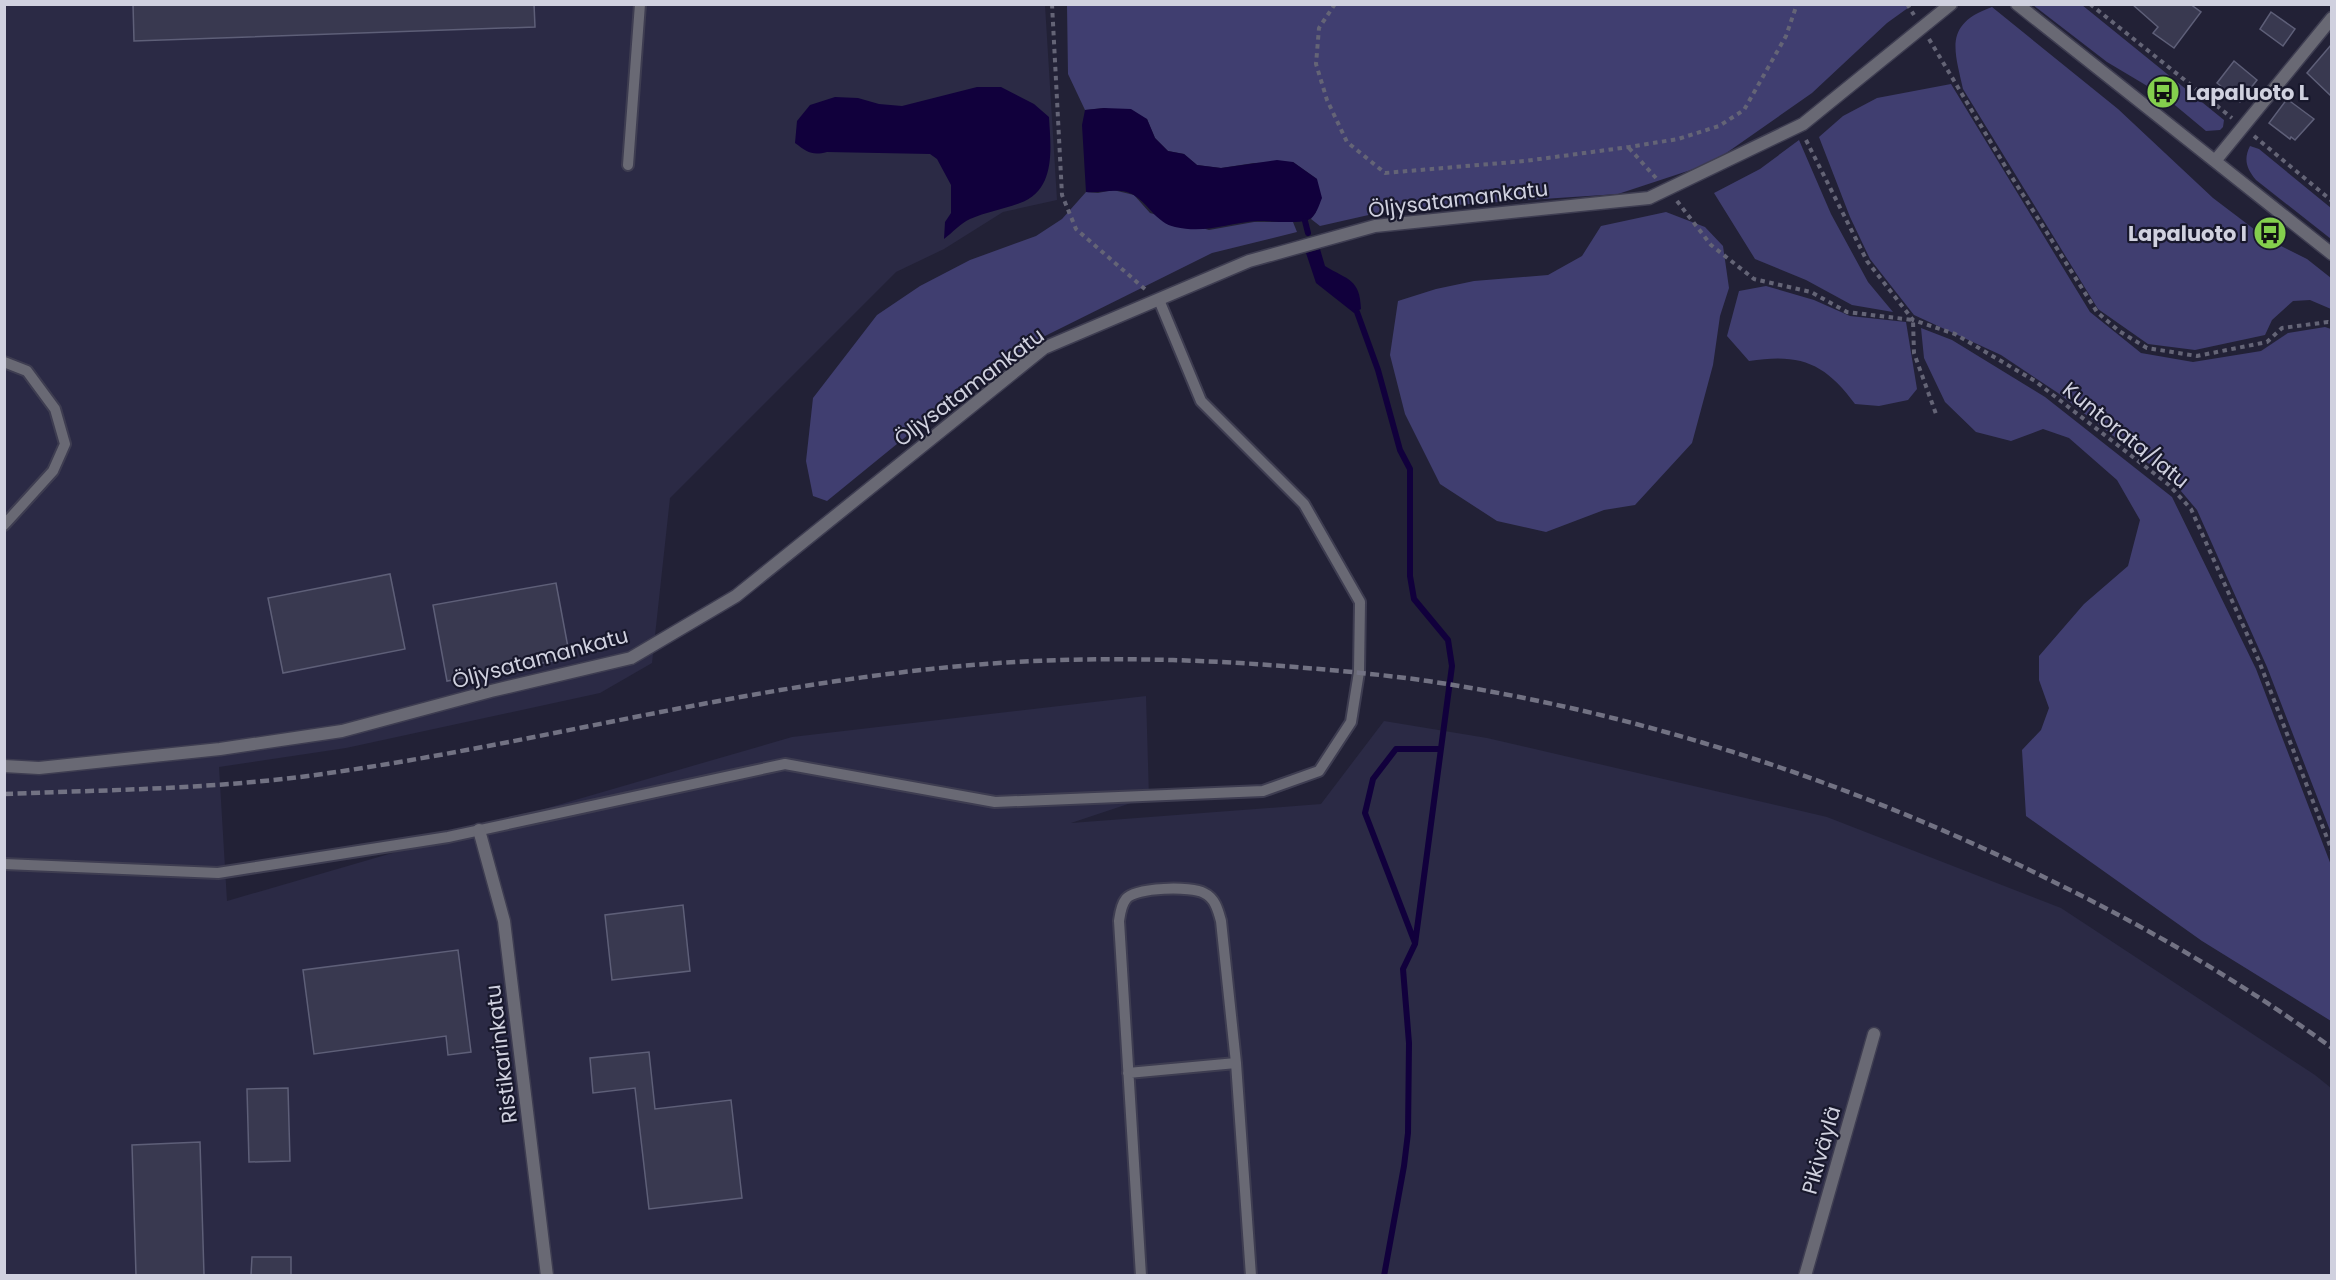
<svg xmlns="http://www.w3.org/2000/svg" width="2336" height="1280" font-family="Poppins,sans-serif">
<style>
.built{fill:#2b2a45}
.green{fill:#403e70}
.water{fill:#11003c}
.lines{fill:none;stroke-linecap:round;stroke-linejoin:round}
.stream{stroke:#11003c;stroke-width:6}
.building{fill:#393950;stroke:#5e5f78;stroke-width:1.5}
.lane-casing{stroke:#3e3d51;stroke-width:14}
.street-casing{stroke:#3e3d51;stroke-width:15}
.path{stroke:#646476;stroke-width:4;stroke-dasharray:4.5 4.5;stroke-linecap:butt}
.lane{stroke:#696974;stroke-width:10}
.street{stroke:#696974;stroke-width:12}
.rail{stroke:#727283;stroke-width:4.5;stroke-dasharray:9 4.5;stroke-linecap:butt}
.labels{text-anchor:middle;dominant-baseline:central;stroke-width:4.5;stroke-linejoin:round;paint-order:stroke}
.poi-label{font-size:21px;font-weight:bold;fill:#d0d1df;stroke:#18182c;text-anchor:start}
.street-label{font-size:21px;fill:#d0d1df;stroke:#18182c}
</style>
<rect width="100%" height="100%" fill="#222136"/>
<path class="built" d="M5,5H1045L1057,200L1003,212L944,249L896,272L670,498L652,663L600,693L346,748L219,767L227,901L792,737L1146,696L1149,797L1071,823L1321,804L1384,721L1487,738L1827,817L2061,908L2315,1075L2331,1088V1275L5,1276Z"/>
<path class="green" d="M1067,5H1912L1887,23L1812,93L1712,163L1618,194L1395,209L1320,226L1311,219L1316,212L1317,179L1293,162L1254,163L1221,168L1197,165L1184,154L1168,151L1155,138L1147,119L1104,108L1085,110L1068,74Z
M2033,5H2082L2224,120L2223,127L2220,130L2206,131L2164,96L2107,62Z
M1992,7L2118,109L2213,198L2267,239L2307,259L2331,278V309L2310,300L2293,301L2272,320L2265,335L2195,350L2148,344L2098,309L1963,89C1954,49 1944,24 1992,7Z
M1951,84L2090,312L2141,353L2193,362L2261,351L2288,333L2325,327L2331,329V833L2267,667L2197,510L2175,484L2058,393L2001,355L1914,315L1870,259L1850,217L1819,137L1843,116L1877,98Z
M1799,140L1831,214L1868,282L1893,312L1852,305L1806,280L1755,259L1714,193L1760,169Z
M2250,146L2259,149L2331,208V239L2256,180C2247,169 2243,160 2250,146Z
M1113,190L1134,195L1150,213L1209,230L1254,222H1293L1297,232L1212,253L1035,341L946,404L827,501L813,496L806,461L813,398L877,315L920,286L970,260L1036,236L1062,219L1086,192L1098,193Z
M1666,212L1705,227L1723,246L1729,288L1720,316L1713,365L1692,443L1635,505L1604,510L1546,532L1497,521L1440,484L1405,414L1390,355L1398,301L1436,289L1474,281L1548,275L1582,256L1601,226Z
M1766,286L1814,300L1850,316L1906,322L1917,389L1908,400L1879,406L1855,404C1825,363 1800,353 1749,361L1727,336L1739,291Z
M1921,328L1952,340L2045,397L2172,497L2256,669L2331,865V1021L2202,941L2026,816L2022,750L2041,730L2049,708L2039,680V656L2084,604L2128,566L2140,520L2117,480L2069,438L2043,429L2011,441L1976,432L1945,402L1924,358Z"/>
<path class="water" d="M977,87H1001L1034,104L1049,117C1051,149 1056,190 1020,203C1004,209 986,212 970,219C961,223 952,233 944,239L945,222L951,213V185L937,159L930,154L827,152C812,156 807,152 795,143L797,121L810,105L835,97L858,98L879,104L902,106Z
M1104,108L1131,109L1147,119L1155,138L1168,151L1184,154L1197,165L1221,168L1277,160L1293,162L1317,179L1322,198C1319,205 1316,217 1308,220C1297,224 1271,221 1257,221C1227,223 1206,234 1175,227C1157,223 1149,205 1135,196C1121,186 1101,194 1086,192L1082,125L1085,110Z
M1320,249L1325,266C1348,280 1360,279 1361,309L1354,313L1316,283L1306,253Z"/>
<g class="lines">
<path class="stream" d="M1305,221L1308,233
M1357,312L1378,370L1400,450L1410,469V576L1414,599L1448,640L1452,666L1415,944L1403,969L1409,1043L1408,1133L1404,1166L1384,1276
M1415,943L1365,813L1373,779L1396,749H1440"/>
</g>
<path class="building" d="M133,4H534L535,27L134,41Z
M2132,4H2190L2201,12L2174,48L2153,33L2158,27Z
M2271,12L2295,29L2283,46L2260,29Z
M2331,45V96L2307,73Z
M2234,61L2257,80L2240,102L2217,83Z
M2287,99L2314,119L2295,140L2291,137L2290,139L2269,123Z
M390,574L405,649L283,673L268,598Z
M556,583L570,658L447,681L433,605Z
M683,905L690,971L612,980L605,915Z
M458,950L471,1052L448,1055L446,1036L314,1054L303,970Z
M649,1052L655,1109L731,1100L742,1198L649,1209L635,1088L593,1093L590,1058Z
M288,1088L290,1161L249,1162L247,1089Z
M200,1142L204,1275H136L132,1145Z
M252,1257H291V1275H251Z"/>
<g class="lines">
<defs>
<path id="lane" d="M628,165L640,4
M4,362L27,371L55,409L65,444L53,471L4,525
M4,864L218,873L448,837L785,764L995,802L1263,791L1319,771L1351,722L1359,672L1360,602L1304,504L1201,401L1159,300
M1128,1073L1236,1063
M1141,1276L1119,921C1120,914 1121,905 1126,899C1135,887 1192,886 1204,893C1215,898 1218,910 1221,921L1236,1063L1251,1276"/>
<path id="street" d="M2017,4L2332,254
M2215,161L2332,18
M4,766L39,768L220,749L342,731L491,691L631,658L736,596L1044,348L1249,261L1375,226L1649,198L1803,124L1951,4
M479,830L504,921L547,1276
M1805,1276L1874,1034"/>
</defs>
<use href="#lane" class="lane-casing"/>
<use href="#street" class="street-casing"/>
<path class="path" d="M1052,4L1062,195L1076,229L1146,290
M1335,4L1319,28L1316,64L1327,100L1347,142L1385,173L1525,161L1629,147L1678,139L1719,126L1744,110L1786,36L1797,4
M1907,4L1914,15
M2090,4L2232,118
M1929,39L2008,171L2097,312L2119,331L2147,348L2197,356L2267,342L2282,328L2328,322L2332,323
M2254,136L2332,201
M1806,140L1867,261L1913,320L1955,334L2035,381L2169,485L2191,509L2259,661L2332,851
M1629,148L1656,178
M1677,201L1711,245L1754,279L1811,292L1847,312L1913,320L1914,353L1936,414"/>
<use href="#lane" class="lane"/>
<use href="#street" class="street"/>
<path class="rail" d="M4,794C106,790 207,789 308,776C516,748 721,691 931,669C1047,656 1166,657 1283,666C1331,670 1379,674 1428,681C1653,715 1869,788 2072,891C2162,936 2250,988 2332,1048"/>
</g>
<defs>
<symbol id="bus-disc" viewBox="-11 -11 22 22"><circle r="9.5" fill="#84cf4d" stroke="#18182c"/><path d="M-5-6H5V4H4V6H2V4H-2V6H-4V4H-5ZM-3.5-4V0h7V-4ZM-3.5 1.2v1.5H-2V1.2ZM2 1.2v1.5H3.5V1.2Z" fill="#111"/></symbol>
</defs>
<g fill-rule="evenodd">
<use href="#bus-disc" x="2144" y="73" width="38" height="38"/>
<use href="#bus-disc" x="2251" y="214" width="38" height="38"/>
</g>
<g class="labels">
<g class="poi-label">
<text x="2186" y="92">Lapaluoto L</text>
<text x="2247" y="233" text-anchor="end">Lapaluoto I</text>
</g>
<g class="street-label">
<text transform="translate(1458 199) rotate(-7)">Öljysatamankatu</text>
<text transform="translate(969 387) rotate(-37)">Öljysatamankatu</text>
<text transform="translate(2126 435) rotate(39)">Kuntorata/latu</text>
<text transform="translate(540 658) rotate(-15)">Öljysatamankatu</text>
<text transform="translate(501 1054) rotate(-97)">Ristikarinkatu</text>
<text transform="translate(1821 1150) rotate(-74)">Pikiväylä</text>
</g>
</g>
<rect width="2336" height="1280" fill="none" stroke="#d0d1df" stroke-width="12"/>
</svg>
